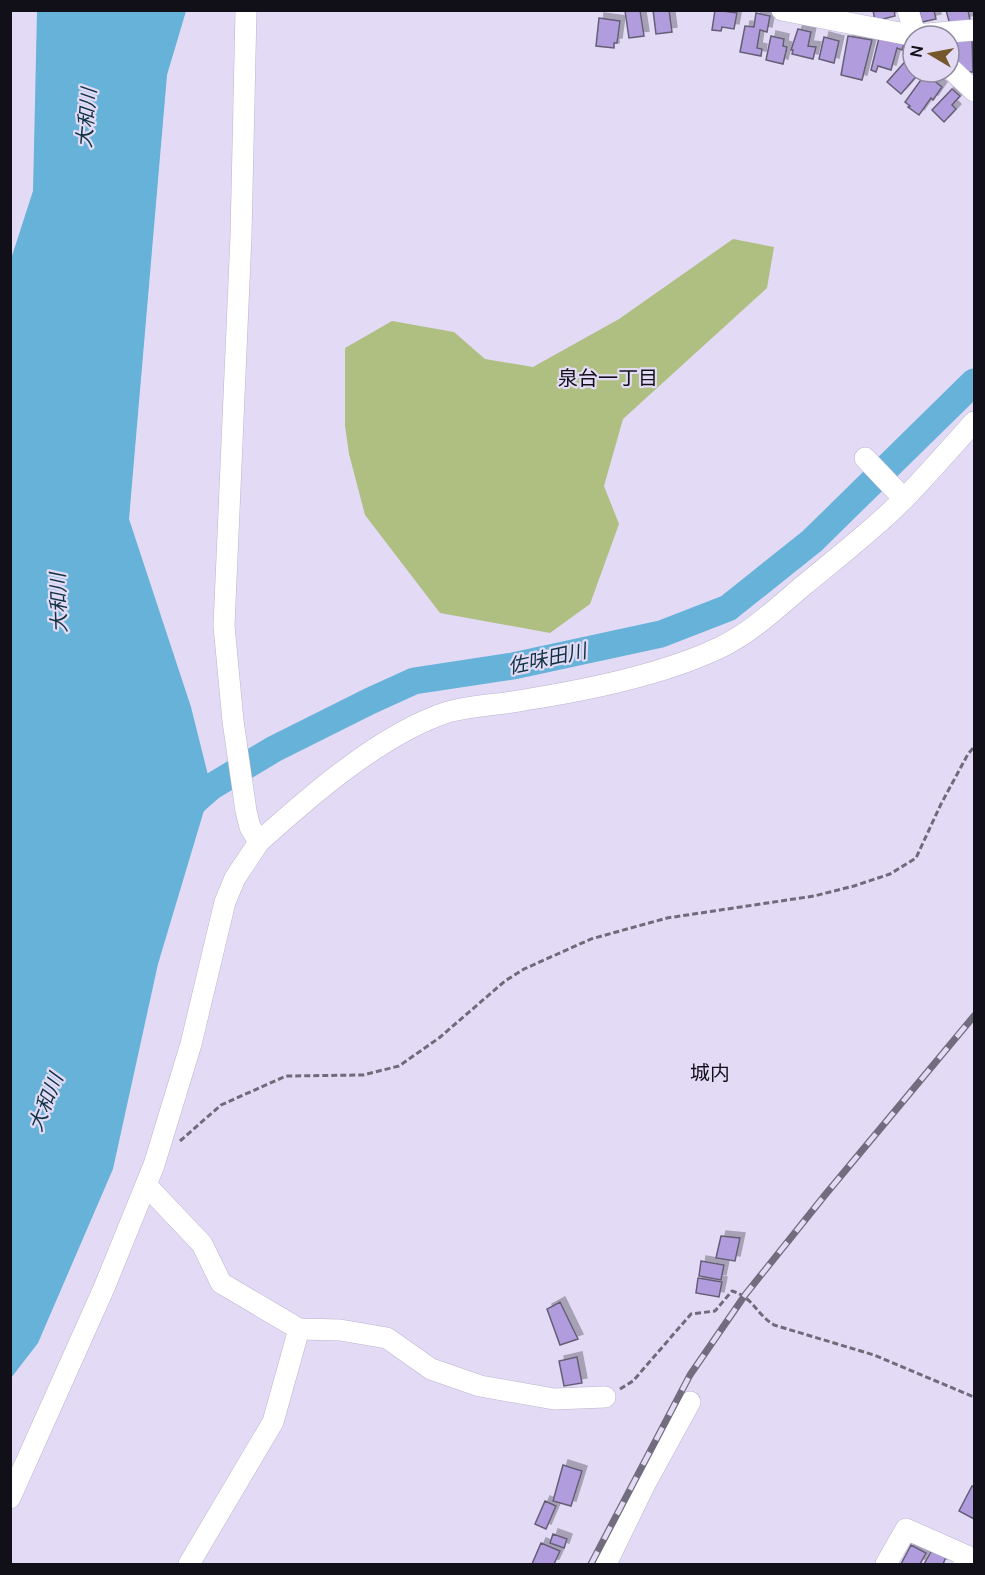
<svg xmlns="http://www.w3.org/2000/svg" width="985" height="1575" font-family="Manrope,'Noto Sans JP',sans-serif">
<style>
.green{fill:#afbe81}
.water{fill:#66b2d8}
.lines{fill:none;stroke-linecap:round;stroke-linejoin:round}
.river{stroke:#66b2d8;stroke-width:27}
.building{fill:#b19dde;stroke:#655e75;stroke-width:1.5;filter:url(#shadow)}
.minor-casing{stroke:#bcb4ce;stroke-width:22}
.path{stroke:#706b7b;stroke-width:3;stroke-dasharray:6 3;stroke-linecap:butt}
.minor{stroke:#fff;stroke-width:21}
.rail-casing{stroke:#726d7e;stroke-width:7}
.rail{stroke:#e3dbf6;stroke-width:4.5;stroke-dasharray:14;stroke-linecap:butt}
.labels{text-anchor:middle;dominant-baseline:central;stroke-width:4.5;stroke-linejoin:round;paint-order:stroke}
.water-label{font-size:20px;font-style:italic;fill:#103344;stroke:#e3dbf6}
.neighbourhood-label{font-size:20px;fill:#110f17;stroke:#e3dbf6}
</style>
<defs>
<filter id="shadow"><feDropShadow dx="5" dy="-5" stdDeviation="0" flood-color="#0004"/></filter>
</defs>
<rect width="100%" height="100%" fill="#e3dbf6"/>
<path class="green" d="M733,239L774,247L767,288L623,419L604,486L619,524L590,604L550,633L440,613L365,515L349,454L345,426V348L392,321L454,332L485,359L533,367L619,319Z"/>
<path class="water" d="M37,11H186L167,75L129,519L191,707L211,787L158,964L113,1169L38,1343L11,1378L10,262L33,191Z"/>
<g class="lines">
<path class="river" d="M185,810L211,787L274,749L370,701L414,681L513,666L661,634L728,608L812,541L974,382"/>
</g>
<path class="building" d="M640,10L644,36L629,38L625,11Z
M653,10H669L672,32L656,34Z
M715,10L737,13L734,29L722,27L721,31L712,30Z
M873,10H894L895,16L875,21Z
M919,10H934L936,19L922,22Z
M946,10H968L970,20L950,25Z
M756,13L770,16L767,32L760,30L757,48L762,49L761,56L740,52L745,26L754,27Z
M599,18L620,21L617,43H614V48L596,46Z
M798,29L811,32L808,46L816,47L813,59L792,54L793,50H791Z
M771,36L784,39L783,46L787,47L783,64L766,60Z
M848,36L872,40L862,80L841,75Z
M824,37L839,41L834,63L819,59Z
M879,38L904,44L902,50L897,48L891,70L878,66L876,72L871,70Z
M972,38L973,72H963L956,64V55H951V39Z
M910,56L913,59V72H920L901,94L887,82Z
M928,76L942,87L933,100L931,98L919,115L908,107L910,106L905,102L923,77L926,79Z
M952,89L960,96L952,105L956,109L944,122L932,110Z
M721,1236L740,1238L735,1261L716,1258Z
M701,1261L724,1265L721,1280L699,1276Z
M698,1278L722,1282L719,1297L696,1293Z
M560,1302L578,1339L560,1345L547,1309Z
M577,1357L582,1383L564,1386L559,1361Z
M563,1465L582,1471L571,1506L553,1501Z
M972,1486L974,1487V1519L959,1511Z
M545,1501L556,1506L546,1529L535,1524Z
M553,1534L567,1539L564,1548L550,1543Z
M541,1543L560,1551L554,1564H532Z
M911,1545L926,1553L920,1564H901Z
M932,1550L946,1557L943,1564H924Z"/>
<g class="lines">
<defs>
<path id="minor" d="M246,10L241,236L224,626L233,721L246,811L250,827L259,842C310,796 382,733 448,712C473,705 499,705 524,700C587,690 663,675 721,647C752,632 778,607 804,585C838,557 873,530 904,499C928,474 951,448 974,422
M782,10L915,36
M908,10L915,35L974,30
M949,67L974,91
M865,458L904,499
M146,1185L202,1244L221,1283L299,1329L340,1330L387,1338L431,1369L480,1386L554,1399L605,1397
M10,1498L104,1288L154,1165L191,1044L225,902L235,878L259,842
M189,1564L273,1422L299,1329
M606,1564L645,1484L690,1402
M886,1564L906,1529L967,1556L963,1564"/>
</defs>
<use href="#minor" class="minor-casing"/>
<path class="path" d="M180,1141L221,1105L286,1076L363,1075L399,1066L439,1038L505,981L524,969L591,939L667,918L814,896L854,886L890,874L916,858L941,804L968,754L974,747
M620,1389L633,1381L691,1314L715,1311L732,1291C753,1297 756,1314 774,1325L874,1355L974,1397"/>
<use href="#minor" class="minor"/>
<defs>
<path id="rail" d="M591,1564L690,1375L745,1295L825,1195L974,1016"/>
</defs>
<use href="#rail" class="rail-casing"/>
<use href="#rail" class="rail"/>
</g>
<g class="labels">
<g class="water-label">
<text transform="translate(86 118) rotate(-85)">大和川</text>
<text transform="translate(58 603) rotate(-92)">大和川</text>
<text transform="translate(547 658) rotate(-12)">佐味田川</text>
<text transform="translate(45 1102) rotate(-68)">大和川</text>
</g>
<g class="neighbourhood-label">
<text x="608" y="377">泉台一丁目</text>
<text x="710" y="1072">城内</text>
</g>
</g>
<rect width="985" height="1575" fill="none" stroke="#110f17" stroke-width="24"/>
<g transform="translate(931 54) rotate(280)"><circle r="28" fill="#e3dbf6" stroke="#8f899d" stroke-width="1.5"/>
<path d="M0-4.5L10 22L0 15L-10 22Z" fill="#75572b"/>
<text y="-9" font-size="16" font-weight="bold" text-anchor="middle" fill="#110f17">N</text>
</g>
</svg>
